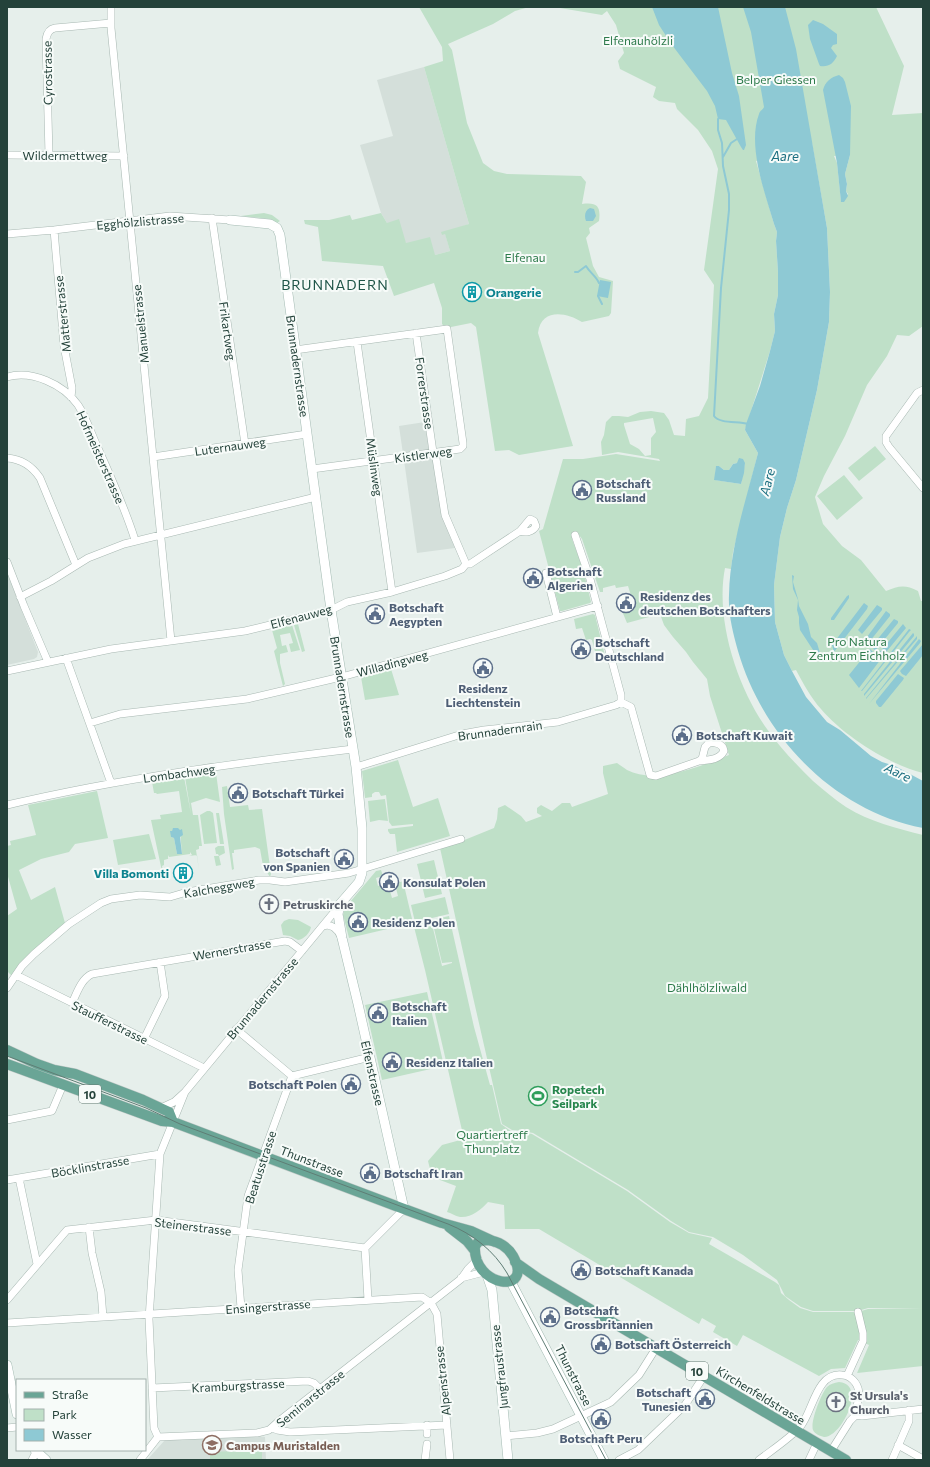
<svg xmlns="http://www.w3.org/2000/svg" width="930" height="1467" font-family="Commissioner,sans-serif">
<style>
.built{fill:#d4dfda}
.green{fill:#bfe0c8;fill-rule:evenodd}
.water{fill:#8ec9d4}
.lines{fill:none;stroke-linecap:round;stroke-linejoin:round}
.stream{stroke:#8ec9d4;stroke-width:2}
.street-casing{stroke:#a8b8b2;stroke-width:8}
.secondary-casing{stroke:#a4bbb3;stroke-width:10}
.primary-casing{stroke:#c2cac8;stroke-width:11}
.street{stroke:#fff;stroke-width:7}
.secondary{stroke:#fff;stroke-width:9}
.primary{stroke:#6aa596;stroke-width:10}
.tram{stroke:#5f7d75;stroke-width:1}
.labels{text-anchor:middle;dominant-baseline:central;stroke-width:4;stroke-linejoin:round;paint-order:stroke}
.shield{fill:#f7fbf9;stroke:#637a73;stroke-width:1}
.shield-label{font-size:11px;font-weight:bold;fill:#24423a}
.park-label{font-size:12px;fill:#2d7a4b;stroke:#f7fbf9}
.street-label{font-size:12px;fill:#24423a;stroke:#f7fbf9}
.culture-label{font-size:12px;font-weight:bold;fill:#0d838f;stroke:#f7fbf9;text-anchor:start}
.service-label{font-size:12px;font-weight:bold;fill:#4e5e75;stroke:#f7fbf9;text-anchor:start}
.worship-label{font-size:12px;font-weight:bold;fill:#5b616d;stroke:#f7fbf9;text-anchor:start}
.leisure-label{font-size:12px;font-weight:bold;fill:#27864d;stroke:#f7fbf9;text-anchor:start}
.education-label{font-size:12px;font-weight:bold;fill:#785e54;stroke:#f7fbf9;text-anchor:start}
.water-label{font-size:13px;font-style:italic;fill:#1c6f80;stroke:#f7fbf9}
.quarter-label{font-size:14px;letter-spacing:1px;fill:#1f5548;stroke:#f7fbf9}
</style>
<rect width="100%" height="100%" fill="#e6efeb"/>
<path class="built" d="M424,67L469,224L445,233L450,251L435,255L406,243L387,223L381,213L360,145L393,136L377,80Z
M425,422L429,450L403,454L399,426Z
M430,457L433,460L443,519L455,548L417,553L404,460Z
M7,573L38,652L37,657L34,659L7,665Z
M258,1436L265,1437L266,1460H147L165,1440Z"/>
<path class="green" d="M419,7H529L515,11L493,24L448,44L452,50L467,123L483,163L494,171L507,174L581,176L586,182L582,204C597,202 601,206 599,221L589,228L590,233L586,238L593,266L599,277L613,281L611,313L609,316L582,322C566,312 541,308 538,333L573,446L519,455L509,450L495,451L476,327L471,323L446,328L442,324V308L434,283L394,296L383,266L322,261L318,227L305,224L304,220H329L350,215L352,220L381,213L387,223L399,219L406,243L430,237L435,255L450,251L445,234L442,235L441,232L469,224L424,67L443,61L442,47Z
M554,7H876L904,66L892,115L923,113V326L909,336L897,335L887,356L867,385L845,436L824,476L815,497L823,524L842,546L861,560L886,591C898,586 905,584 918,591L921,601H923V773C888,764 844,736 821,709C811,698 803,683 796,670L792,671L784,655L775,622L774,585L780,537L787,508L796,480L817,390L829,322L830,292L827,228L812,143L756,161L774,224L777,232L776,241L778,272V295L774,314L775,331L770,351L745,430L758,453L733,552L731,569L725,568C715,619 737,687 767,729C780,748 797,765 813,781C824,790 835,800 846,807C870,822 896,828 923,835V1308H868L858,1311H813L801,1307L785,1296L777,1280L743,1255L713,1237L689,1232L671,1221L628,1190L533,1133L523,1131L512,1130L502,1124L473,997L440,848L462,841L494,828L497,819L498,808L505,805L521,816L526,822L542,816L537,813V808L541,805L552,811L562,803H570L572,807L608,794L603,773V766L617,763C620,765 624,768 627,770C656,785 701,766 729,755L710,696L707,679L693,662L686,652L673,637L664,625L660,614L627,623L622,611L629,609L632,611L635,608L628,586L616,588L615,585L603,588V592H600L582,539L579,535L573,537L572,539L583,569L591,602L590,603L562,611H560L539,531L543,529L563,459H583L616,454L660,461L659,459L618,452L602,455L601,442L604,435L606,422L612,416H619L628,417L640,412L651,411L664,413L669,420L674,435L685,436L686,419L699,416L708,398L714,285L704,270L718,169L712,151L698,130L677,109L675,103L659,101L653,97L656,87L620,69L618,61L624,53L616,25L607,11L602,15ZM850,155L845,174L847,184L846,191L848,194L841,201L837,163L834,156ZM653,418L656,432L651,438V455L645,456L639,449L630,444L624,425V423ZM737,463H745L741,484L715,480L716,466H719L724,470H729L733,464Z
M264,213L272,215L280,221L277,223L270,219L241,216Z
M875,446L886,459L859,481L848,468Z
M844,475L863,498L837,520L817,496Z
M593,614L595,615L605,656L595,659L596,655L592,640L590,639L586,640L582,628L576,629L574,619Z
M298,624L305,651L302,652L294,625Z
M292,625L300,650L291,652L289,644L293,643L290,633L280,635L282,646L286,645L288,652L280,654V663L285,684L283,686L274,651L277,648L272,630Z
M391,669L399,695L365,700L361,677Z
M398,760L413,807L438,798L450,836L397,852L395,834H390L388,831V829L413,826V824L392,826L389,822L386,795L381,796L379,792H375L372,794V797L365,798L362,771Z
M216,773L220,802L206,798L191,803L193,815H198L202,846H199V849L196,850L199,870L195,871L199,870L197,855L189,856L192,855L190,852V854L169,857L168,855V859L171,858L164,860V865L162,866L164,876L172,874L171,867L178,866C179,862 183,862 185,865L192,864L185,865L184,864L180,863L178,866L171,867L172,874L163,876L151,820L161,819L160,815L182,812L179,791L157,794L156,793H154L152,782L184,777L191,814L185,777ZM173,829L180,830L182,854H177L174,838L171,837Z
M227,786L230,807L248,805L249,810L262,809L271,874L270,877L263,866L260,849L255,847L234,850V853H232L234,869L232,870L224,814L222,787Z
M97,791L108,838L75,844L69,852L41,859L19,870L31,900L55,887L65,923L12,976L7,971V916L17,909L7,873V846L11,845L10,841L36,835L28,805Z
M385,799L388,821L379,820L370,822L368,801Z
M207,811H210L213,813L217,843L204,844L200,815Z
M216,813H219L224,844H220Z
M149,834L156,859L118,865L113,840Z
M218,846H224L225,853L219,856L221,865L216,866L214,856H219L218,854H216L215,848Z
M434,860L442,894L425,898L417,864Z
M381,870L383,876L376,878L378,886L388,884L392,898L398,896L395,884L403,881L413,923L349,938L343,915L345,908L376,871Z
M445,897L449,914L415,922L411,905Z
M449,916L474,1027L490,1085H492L501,1124L512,1132L506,1162L513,1132H523L532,1134L627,1191L670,1222L689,1233L712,1238L709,1244L775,1282L779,1285L781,1293L789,1300L800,1308L813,1312H858L868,1309L923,1308V1366L857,1373L869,1345L858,1340L845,1368L831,1369L819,1376L743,1335L737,1346L713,1332L716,1326L702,1318L699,1324L539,1229H505L504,1205L488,1202C481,1210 471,1218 460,1217C455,1216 451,1213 447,1212L456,1186L432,1177L428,1161L442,1145L464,1139L425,970L413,923L431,920L442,966L452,963V962L442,963L432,920Z
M289,919L298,920L311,927C310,933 304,939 298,940L290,936L283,935L281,925L284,921Z
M427,992L444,1066L382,1080L365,1005Z
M839,1382C868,1384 841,1438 824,1437C820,1436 815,1434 813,1430C810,1422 821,1394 827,1387C830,1384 834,1383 839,1382Z
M262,1450V1460H210V1452Z"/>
<path class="water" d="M652,7H718L732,73L739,96L746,145L744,150H743L741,147L726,120L718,119L715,106L707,91L672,45L659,25Z
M743,7H785L796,49L827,228L830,292L829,322L817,390L796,480L787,508L780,537L774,585L775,622L784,655L792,671L806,697L827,722L840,730L871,756L882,762L895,766L923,781V828C834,811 763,737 738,651C733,633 728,614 729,595C730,547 746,500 758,453L745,430L746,424L760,386L770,351L775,331L774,314L778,295V272L776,241L777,232L774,224C765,193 747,146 759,114C760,110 763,110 764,107L751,32Z
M813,20L823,24L837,34V44L833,45L831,48L837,56C833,64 829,67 820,66L819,64L810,39L808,25Z
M839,75L843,78L845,82L851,106L850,155L845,174L847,184L846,191L848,196L844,202H841L837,163L823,90C825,82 831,77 839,75Z
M590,208L594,209L596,216L593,221H586C584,216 585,210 590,208Z
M600,280L611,282L608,298L597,296Z
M739,458L743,459L745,463L744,473L741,484L714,480L716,466H719L724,470H729L733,464L737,463Z
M792,575L794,576L793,582L798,599L799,606L808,624L811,637L817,643L820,653L824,662L817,656L800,630L799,623V617L797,610L798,600L793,589Z
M849,595V598L834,620H831V618L847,596Z
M864,603L868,606L867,609L834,652L832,645Z
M877,605L882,608V610L862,634L858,630Z
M886,611L890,614V616L870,641L867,637Z
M894,619L898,621V623L875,651L872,646Z
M903,624L906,628L882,657L879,653Z
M909,629L911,630L909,632L862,691H861Z
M913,633L914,634V636L864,696V694Z
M917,636V639L866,699V698Z
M919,639L921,641L920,643L869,704Z
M923,644V655L906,676L902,674L900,671Z
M870,649L874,653L871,658L873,659L877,655L881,659L859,688L849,675Z
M898,674L904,678L903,680L881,707H879L876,703V701Z
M173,828H178L180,830L182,829L183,835L180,837L182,854H177L174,838L171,837L170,831H172Z"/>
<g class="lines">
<path class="stream" d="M718,119V130L722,143L723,166L729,194V210L721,288L714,416C720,424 738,421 748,424
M723,157L731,143L737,139
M575,272H578L586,266C590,273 596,276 599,283
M598,296L602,304"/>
<defs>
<path id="street" d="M111,7V28L171,641
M7,155L124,156
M49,155L46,39C47,33 49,29 55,28L111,23
M212,218L245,444
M54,230L64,346L72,388L71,397
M7,234L54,230L170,216L230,220
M416,333L433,452
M357,342L392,592
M295,350L447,329L463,443V446L460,449L312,469
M7,377C32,370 63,384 78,405C86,417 91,433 97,446C111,477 125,508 135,540
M923,390L917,393L886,436V442L889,447L923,488
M435,452L445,515L466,564
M153,457L307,434
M7,458C21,459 32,466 40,478L76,565
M575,535L590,579L621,695V702
M7,562L24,606L48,662
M466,564H470L520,531C525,533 533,532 536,526L534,521L530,519L520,531
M546,573L557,617
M20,597L51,581L88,558L124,544L316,497
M66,658L111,783
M7,671L111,649L245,631L331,610L347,602L392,592L445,576L462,569L466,564
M621,702L631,707L650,775L656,776L699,761L702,759L705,747L710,742C717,743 723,744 724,751C719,760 709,760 699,761
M90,723L120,714L247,699L345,676L598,606
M356,767L462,734L484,730L558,722L616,705L621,702
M7,805C121,778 237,763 353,749
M323,926C331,923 338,929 341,937
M16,975L204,1068
M7,988L22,966L34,954L69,924L101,903L111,899L140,895L170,897L187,892L259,880H270L285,882L349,873L461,839
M72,1003C77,993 81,979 92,974L285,941L290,942L302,951
M236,1029L292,1076L370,1057
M144,1039L165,996L160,962
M161,1108L174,1102L185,1092L340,905
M7,1120L52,1111L63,1085
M19,1178L37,1264
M7,1180L160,1154
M89,1227L92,1253L101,1292L103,1317
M461,1278L484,1272
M7,1300L67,1230L156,1220L365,1248
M368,1300L365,1248L404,1209
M241,1308L238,1270L248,1196L292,1076
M7,1323L422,1297L431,1303L437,1314L450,1460
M847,1376L863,1341V1333L858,1312
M152,1388L308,1381L314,1383L321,1390
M856,1415L862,1416L923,1409
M427,1425V1434
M7,1428L17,1427
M273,1428L277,1430L290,1432L447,1425
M506,1436L537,1433L553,1429L611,1402L639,1375L656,1348
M158,1437L257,1433L269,1430L279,1421L461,1279L468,1269L478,1259
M158,1437L154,1428L149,1319L160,1154L185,1092
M898,1445L923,1459
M32,1460L36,1452
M140,1460L158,1437
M425,1460L427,1444
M619,1460L638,1450L685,1405L704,1376
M759,1460C772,1450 789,1439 800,1427C813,1412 816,1372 842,1375C846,1375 850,1377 853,1380C864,1391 856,1403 856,1415L850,1421L831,1451
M809,1460L817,1443
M892,1460L909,1421V1410"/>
<path id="secondary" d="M230,220L270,224L277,228L280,235L331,610L356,767L362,828V873L359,882L340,904L338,914L342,938L358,1004L404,1209
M487,1275L492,1290L508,1460
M511,1282L604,1460
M7,1365L17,1414
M35,1450L46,1460"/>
<path id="primary" d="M7,1050L37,1064L54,1070L75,1074L143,1100L169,1112L173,1122
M7,1064L162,1121L173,1122L404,1209L442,1223L471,1231L495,1242
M449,1227L467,1241L475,1251
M488,1240C498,1241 508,1247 513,1256C535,1296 472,1287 475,1246L479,1241Z
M515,1262L539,1279L846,1460"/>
</defs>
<use href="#street" class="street-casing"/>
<use href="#secondary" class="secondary-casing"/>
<use href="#primary" class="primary-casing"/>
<use href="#street" class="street"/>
<use href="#secondary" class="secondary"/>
<use href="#primary" class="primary"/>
<path class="tram" d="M7,1056L146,1108L180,1124L448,1224C473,1234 494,1251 507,1273L606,1460"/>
</g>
<defs>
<symbol id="building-ring" viewBox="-11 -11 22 22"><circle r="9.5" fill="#f7fbf9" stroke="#0f9aa8" stroke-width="1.5"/><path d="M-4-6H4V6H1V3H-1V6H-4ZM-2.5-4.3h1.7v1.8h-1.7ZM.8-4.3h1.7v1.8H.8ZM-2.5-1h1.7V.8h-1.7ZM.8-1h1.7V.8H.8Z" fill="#0f9aa8"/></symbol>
<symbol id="civic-ring" viewBox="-11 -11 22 22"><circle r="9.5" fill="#f7fbf9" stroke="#5c6f8a" stroke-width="1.5"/><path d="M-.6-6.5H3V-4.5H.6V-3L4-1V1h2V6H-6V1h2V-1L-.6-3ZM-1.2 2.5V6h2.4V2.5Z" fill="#5c6f8a"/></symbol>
<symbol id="church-ring" viewBox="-11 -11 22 22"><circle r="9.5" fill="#f7fbf9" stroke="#6b7280" stroke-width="1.5"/><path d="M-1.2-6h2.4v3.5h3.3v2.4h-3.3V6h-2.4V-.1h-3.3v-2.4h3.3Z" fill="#6b7280"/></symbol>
<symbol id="stadium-ring" viewBox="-11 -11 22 22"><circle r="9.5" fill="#f7fbf9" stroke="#2e9e5b" stroke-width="1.5"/><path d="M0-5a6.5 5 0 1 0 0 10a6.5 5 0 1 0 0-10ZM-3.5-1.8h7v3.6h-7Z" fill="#2e9e5b"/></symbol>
<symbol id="university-ring" viewBox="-11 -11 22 22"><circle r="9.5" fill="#f7fbf9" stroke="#8d6e63" stroke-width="1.5"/><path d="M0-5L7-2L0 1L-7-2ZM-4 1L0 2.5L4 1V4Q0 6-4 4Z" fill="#8d6e63"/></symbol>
</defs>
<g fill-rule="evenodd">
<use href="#building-ring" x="461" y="281" width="22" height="22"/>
<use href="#civic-ring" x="571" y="479" width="22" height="22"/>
<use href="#civic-ring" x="522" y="567" width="22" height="22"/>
<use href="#civic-ring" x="615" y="592" width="22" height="22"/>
<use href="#civic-ring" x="364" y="603" width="22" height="22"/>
<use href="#civic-ring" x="570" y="638" width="22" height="22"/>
<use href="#civic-ring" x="472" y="657" width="22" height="22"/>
<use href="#civic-ring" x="671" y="724" width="22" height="22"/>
<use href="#civic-ring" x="227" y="782" width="22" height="22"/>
<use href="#civic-ring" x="333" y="848" width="22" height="22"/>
<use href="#building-ring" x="172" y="862" width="22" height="22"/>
<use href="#civic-ring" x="378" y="871" width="22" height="22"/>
<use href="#church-ring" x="258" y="893" width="22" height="22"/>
<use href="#civic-ring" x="347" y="911" width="22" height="22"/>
<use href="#civic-ring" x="367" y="1002" width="22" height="22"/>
<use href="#civic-ring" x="381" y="1051" width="22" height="22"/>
<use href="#civic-ring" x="340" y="1073" width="22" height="22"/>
<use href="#stadium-ring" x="527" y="1085" width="22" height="22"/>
<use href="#civic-ring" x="359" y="1162" width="22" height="22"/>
<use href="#civic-ring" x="570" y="1259" width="22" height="22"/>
<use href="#civic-ring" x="539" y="1306" width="22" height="22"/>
<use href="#civic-ring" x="590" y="1333" width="22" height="22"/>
<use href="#civic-ring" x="694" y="1388" width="22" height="22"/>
<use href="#church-ring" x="825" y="1391" width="22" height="22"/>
<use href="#civic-ring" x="590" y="1408" width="22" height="22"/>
<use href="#university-ring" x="201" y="1434" width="22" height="22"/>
</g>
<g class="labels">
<g class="shield">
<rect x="79" y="1085" width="22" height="18" rx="3"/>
<rect x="686" y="1362" width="22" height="18" rx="3"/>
</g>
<g class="shield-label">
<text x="90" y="1094">10</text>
<text x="697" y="1371">10</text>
</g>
<g class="park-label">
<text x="638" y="40">Elfenauhölzli</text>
<text x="776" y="79">Belper Giessen</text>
<text x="525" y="257">Elfenau</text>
<text x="857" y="641">Pro Natura<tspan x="857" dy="14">Zentrum Eichholz</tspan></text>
<text x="707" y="987">Dählhölzliwald</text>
<text x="492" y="1134">Quartiertreff<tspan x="492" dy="14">Thunplatz</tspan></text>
</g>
<g class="street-label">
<text transform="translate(47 73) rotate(-91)">Cyrostrasse</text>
<text x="65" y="155">Wildermettweg</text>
<text transform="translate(140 221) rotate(-5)">Egghölzlistrasse</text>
<text transform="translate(62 314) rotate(-96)">Matterstrasse</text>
<text transform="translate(140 324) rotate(-96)">Manuelstrasse</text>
<text transform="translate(228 331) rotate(82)">Frikartweg</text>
<text transform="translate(298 366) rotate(82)">Brunnadernstrasse</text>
<text transform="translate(425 393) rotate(82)">Forrerstrasse</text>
<text transform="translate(230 446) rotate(-8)">Luternauweg</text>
<text transform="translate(423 454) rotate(-8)">Kistlerweg</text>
<text transform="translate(101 457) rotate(66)">Hofmeisterstrasse</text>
<text transform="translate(375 467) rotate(82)">Müslinweg</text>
<text transform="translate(301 616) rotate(-15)">Elfenauweg</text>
<text transform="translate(392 663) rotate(-15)">Willadingweg</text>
<text transform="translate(343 687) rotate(81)">Brunnadernstrasse</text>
<text transform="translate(500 730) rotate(-8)">Brunnadernrain</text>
<text transform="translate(179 773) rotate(-8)">Lombachweg</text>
<text transform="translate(219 887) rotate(-10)">Kalcheggweg</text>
<text transform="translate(232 949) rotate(-10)">Wernerstrasse</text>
<text transform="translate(262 998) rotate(-50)">Brunnadernstrasse</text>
<text transform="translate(110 1022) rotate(26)">Staufferstrasse</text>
<text transform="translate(373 1073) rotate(77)">Elfenstrasse</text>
<text transform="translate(312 1161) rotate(21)">Thunstrasse</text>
<text transform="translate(90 1166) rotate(-10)">Böcklinstrasse</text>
<text transform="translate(260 1167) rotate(-72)">Beatusstrasse</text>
<text transform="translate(193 1226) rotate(7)">Steinerstrasse</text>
<text transform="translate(268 1306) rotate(-4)">Ensingerstrasse</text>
<text transform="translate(499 1367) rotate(-96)">Jungfraustrasse</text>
<text transform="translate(574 1375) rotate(63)">Thunstrasse</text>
<text transform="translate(442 1381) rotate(-96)">Alpenstrasse</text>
<text transform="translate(238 1385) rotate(-3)">Kramburgstrasse</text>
<text transform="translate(761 1395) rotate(31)">Kirchenfeldstrasse</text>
<text transform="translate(310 1398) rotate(-39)">Seminarstrasse</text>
</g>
<g class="culture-label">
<text x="486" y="292">Orangerie</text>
<text x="169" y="873" text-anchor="end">Villa Bomonti</text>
</g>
<g class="service-label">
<text x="596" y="483">Botschaft<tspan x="596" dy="14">Russland</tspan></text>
<text x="547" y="571">Botschaft<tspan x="547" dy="14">Algerien</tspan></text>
<text x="640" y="596">Residenz des<tspan x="640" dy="14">deutschen Botschafters</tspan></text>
<text x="389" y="607">Botschaft<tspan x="389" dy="14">Aegypten</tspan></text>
<text x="595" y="642">Botschaft<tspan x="595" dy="14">Deutschland</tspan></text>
<text x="483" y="688" text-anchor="middle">Residenz<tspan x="483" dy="14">Liechtenstein</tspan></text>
<text x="696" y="735">Botschaft Kuwait</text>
<text x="252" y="793">Botschaft Türkei</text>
<text x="330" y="852" text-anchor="end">Botschaft<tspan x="330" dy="14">von Spanien</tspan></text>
<text x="403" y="882">Konsulat Polen</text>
<text x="372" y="922">Residenz Polen</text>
<text x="392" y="1006">Botschaft<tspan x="392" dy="14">Italien</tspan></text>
<text x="406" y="1062">Residenz Italien</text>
<text x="337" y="1084" text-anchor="end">Botschaft Polen</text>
<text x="384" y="1173">Botschaft Iran</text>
<text x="595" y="1270">Botschaft Kanada</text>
<text x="564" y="1310">Botschaft<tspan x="564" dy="14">Grossbritannien</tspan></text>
<text x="615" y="1344">Botschaft Österreich</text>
<text x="691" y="1392" text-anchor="end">Botschaft<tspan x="691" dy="14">Tunesien</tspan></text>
<text x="601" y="1438" text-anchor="middle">Botschaft Peru</text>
</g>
<g class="worship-label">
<text x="283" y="904">Petruskirche</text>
<text x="850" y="1395">St Ursula's<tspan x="850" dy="14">Church</tspan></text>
</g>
<g class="leisure-label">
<text x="552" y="1089">Ropetech<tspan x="552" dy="14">Seilpark</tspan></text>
</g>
<g class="education-label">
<text x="226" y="1445">Campus Muristalden</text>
</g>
<g class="water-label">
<text x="785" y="156">Aare</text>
<text transform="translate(767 482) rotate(-76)">Aare</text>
<text transform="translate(898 772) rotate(25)">Aare</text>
</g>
<g class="quarter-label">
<text x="335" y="284">BRUNNADERN</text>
</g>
</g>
<rect width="930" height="1467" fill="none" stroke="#24423a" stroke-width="16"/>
<rect x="16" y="1379" width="130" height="72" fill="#f7fbf9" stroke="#a3b1ad"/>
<rect x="24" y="1392" width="20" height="6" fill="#6aa596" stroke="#a3b1ad"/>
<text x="52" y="1399" font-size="12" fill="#24423a">Straße</text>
<rect x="24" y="1409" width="20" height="12" fill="#bfe0c8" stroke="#a3b1ad"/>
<text x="52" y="1419" font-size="12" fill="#24423a">Park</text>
<rect x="24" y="1429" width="20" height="12" fill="#8ec9d4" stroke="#a3b1ad"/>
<text x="52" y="1439" font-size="12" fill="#24423a">Wasser</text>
</svg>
